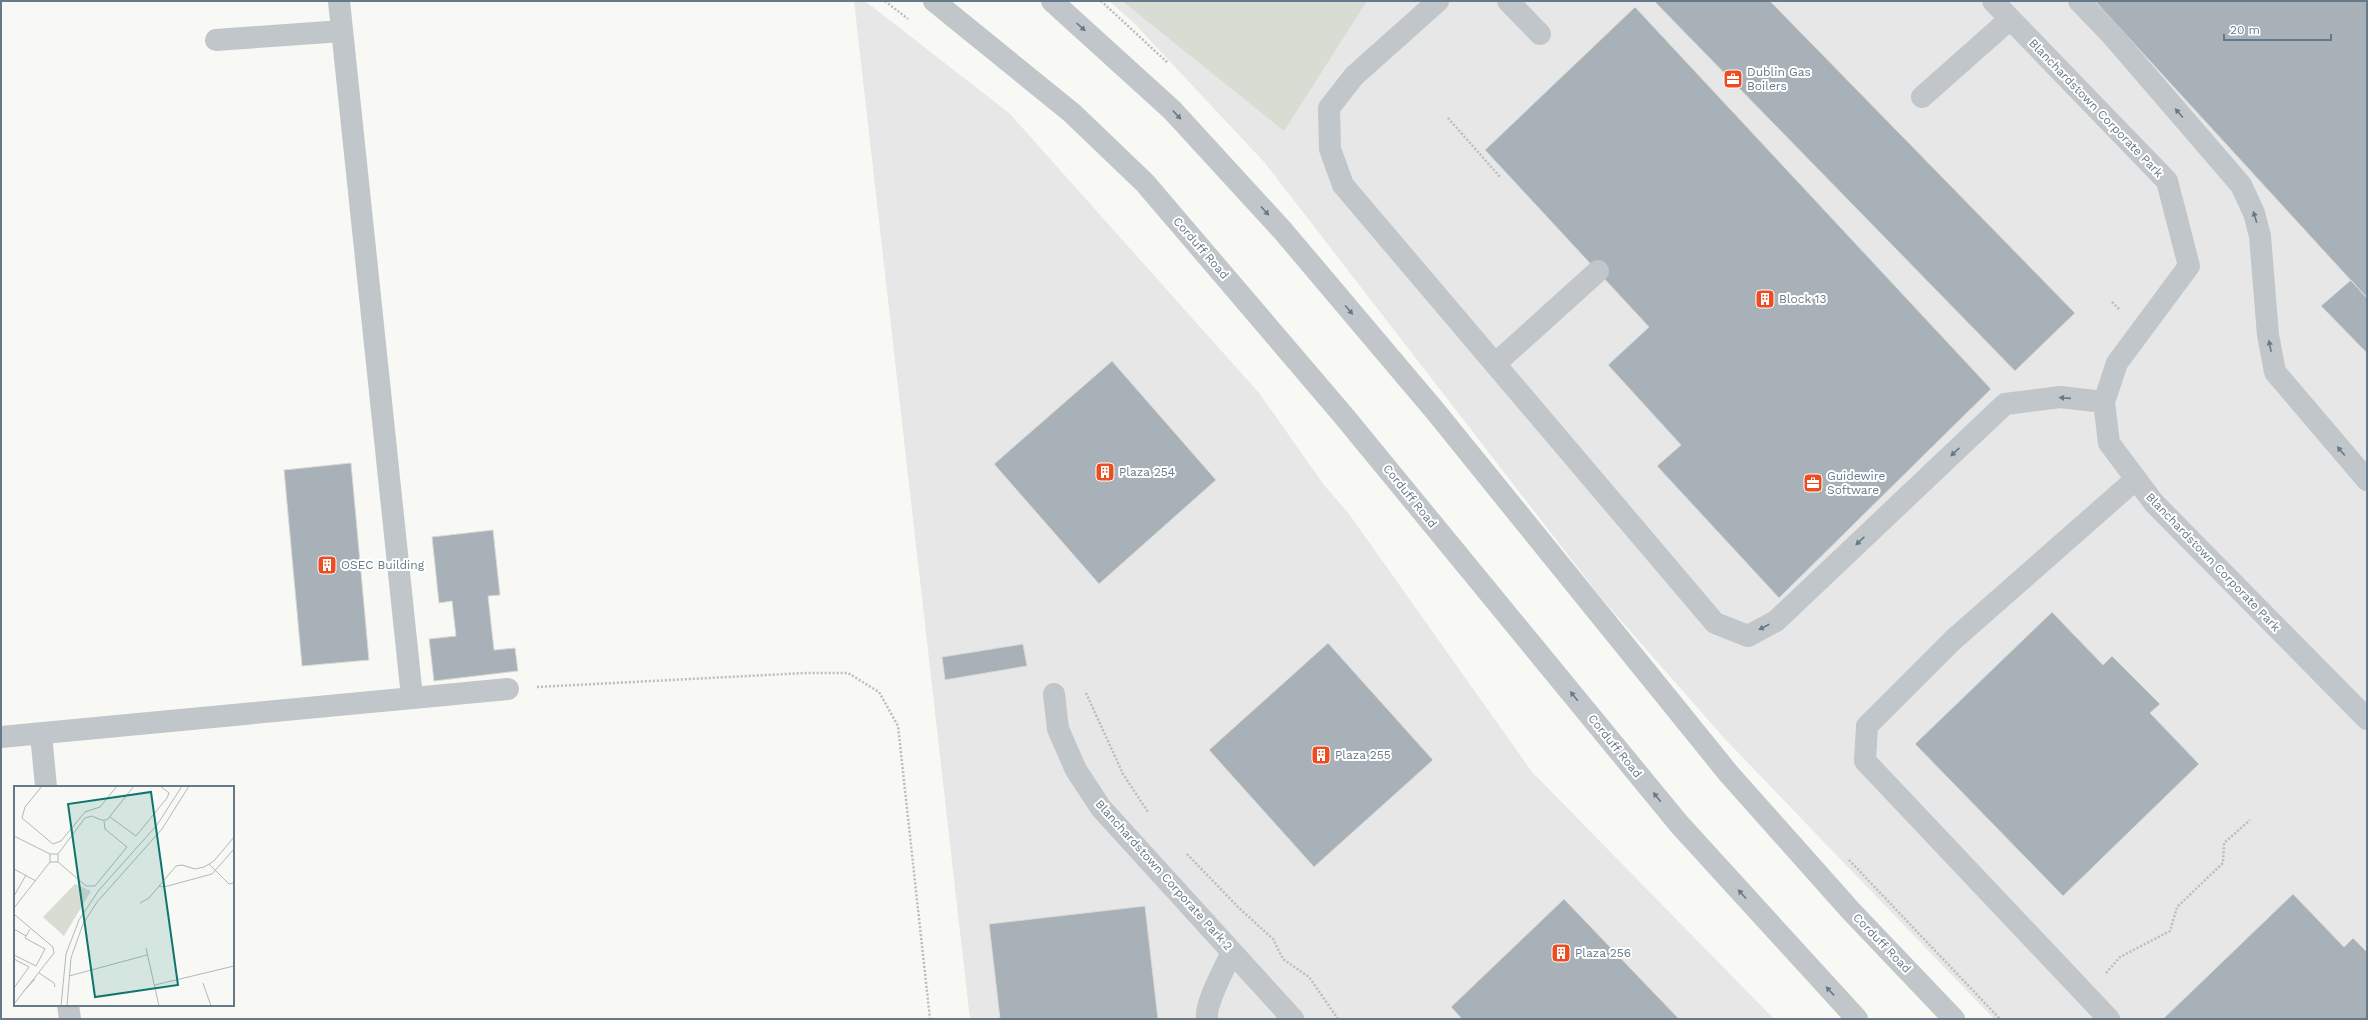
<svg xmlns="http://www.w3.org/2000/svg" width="2368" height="1020" font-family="'Work Sans',sans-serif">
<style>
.built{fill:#e6e7e6}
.green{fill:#d8ddd4}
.building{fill:#a7b1b7;stroke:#dadad7}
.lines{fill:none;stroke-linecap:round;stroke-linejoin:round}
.path{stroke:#b9bdc0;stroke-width:2.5;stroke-dasharray:2 2;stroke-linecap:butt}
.minor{stroke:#c1c6ca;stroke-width:22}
.oneway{fill:#657988}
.labels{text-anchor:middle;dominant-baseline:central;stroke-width:4;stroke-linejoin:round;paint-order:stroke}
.poi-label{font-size:12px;fill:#657988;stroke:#fff;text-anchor:start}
.street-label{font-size:12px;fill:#657988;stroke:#fff}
.inset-road{fill:none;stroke:#b0babf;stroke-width:1}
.view{fill:#0f766e;fill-opacity:0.15;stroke:#0f766e;stroke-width:2}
.inset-edge{fill:none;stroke:#657988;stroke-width:2}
</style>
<rect width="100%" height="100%" fill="#f8f8f5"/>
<path class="built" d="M854,1H865L1009,113L1259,393L1324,485L1349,514L1532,772L1774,1019H970Z
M1109,1H2367V1019H1994L1725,739L1602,599L1265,163L1133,22Z"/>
<path class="green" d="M1122,1H1367L1284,131Z"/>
<path class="building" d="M1654,1H1770L2075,313L2015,371Z
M2095,1H2367V298Z
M1635,7L1991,389L1779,598L1657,466L1681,445L1608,365L1649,327L1485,150Z
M2351,280L2367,298V353L2321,306Z
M1112,361L1216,480L1099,584L994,464Z
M351,463L369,660L302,666L284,470Z
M493,530L500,595L488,596L494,650L515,648L518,671L434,681L429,639L456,636L452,601L439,603L432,537Z
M2052,612L2103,665L2112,656L2160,704L2150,713L2199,764L2063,896L1915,744Z
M1328,643L1433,760L1314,867L1209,750Z
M1023,644L1027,666L945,680L942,657Z
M2293,894L2344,947L2353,938L2367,952V1019H2163Z
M1564,899L1679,1019H1462L1451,1007Z
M1145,906L1158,1019H1000L989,924Z"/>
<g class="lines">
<path class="path" d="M885,1L908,19
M1101,1L1168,63
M1448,118L1501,178
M2112,302L2119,309
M537,687L805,673H848L879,692L898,726L930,1019
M1086,693L1123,774L1148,812
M1187,854L1239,908L1273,939L1283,959L1309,977L1338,1019
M1849,860L2000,1019
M2106,973L2120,957L2170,931L2177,907L2223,863L2224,843L2250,820"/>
<path class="minor" d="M339,1L412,697
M934,1L1072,113L1145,183L1343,415L1679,824L1857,1019
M1052,1L1172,110L1283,231L1436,412L1729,774L1851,911L1954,1019
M1438,1L1354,76L1329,108L1330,149L1343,185L1715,623L1748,636L1776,621L2005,404L2060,397L2104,402
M1508,1L1540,34
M1993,1L2167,181L2189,266L2117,363L2104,402L2109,443L2154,503L2367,719
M2079,1L2110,33L2241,185L2254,213L2260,236L2268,335L2275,372L2367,480
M216,40L342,31
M1922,97L2010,19
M1495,364L1598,271
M1054,694L1058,729L1076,770L1101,808L1293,1019
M41,734L46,787
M1,737L508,689
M68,1005L70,1019
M1207,1019C1205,1002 1225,968 1232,952
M2109,1019L1865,761L1867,726L1953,640L2136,479"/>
</g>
<defs><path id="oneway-solid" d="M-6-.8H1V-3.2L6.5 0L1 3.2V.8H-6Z"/></defs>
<g class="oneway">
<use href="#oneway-solid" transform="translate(1081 27) rotate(42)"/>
<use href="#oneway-solid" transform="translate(2179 113) rotate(-131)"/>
<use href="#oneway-solid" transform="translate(1177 115) rotate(47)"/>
<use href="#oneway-solid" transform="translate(1265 211) rotate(48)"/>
<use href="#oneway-solid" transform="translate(2255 217) rotate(-107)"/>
<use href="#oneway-solid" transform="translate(1349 310) rotate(50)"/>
<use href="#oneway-solid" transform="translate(2270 346) rotate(-101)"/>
<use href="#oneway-solid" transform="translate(2065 398) rotate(-176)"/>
<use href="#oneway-solid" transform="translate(2341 451) rotate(-130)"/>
<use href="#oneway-solid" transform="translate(1955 452) rotate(137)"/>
<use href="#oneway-solid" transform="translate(1860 541) rotate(137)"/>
<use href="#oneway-solid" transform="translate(1764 627) rotate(152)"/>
<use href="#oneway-solid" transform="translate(1574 696) rotate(-129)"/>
<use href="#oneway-solid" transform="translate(1657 797) rotate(-129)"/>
<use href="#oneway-solid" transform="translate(1742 894) rotate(-132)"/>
<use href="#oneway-solid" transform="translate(1830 991) rotate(-133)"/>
</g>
<defs>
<symbol id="office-square" viewBox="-11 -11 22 22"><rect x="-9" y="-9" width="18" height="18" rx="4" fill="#ed4b20" stroke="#fff"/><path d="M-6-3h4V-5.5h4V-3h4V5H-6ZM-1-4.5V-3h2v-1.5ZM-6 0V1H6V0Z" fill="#fff"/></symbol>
<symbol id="building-square" viewBox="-11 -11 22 22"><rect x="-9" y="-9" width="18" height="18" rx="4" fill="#ed4b20" stroke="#fff"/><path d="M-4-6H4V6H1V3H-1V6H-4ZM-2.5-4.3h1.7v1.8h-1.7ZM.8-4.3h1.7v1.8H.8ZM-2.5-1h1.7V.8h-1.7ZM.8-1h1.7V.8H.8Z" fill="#fff"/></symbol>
</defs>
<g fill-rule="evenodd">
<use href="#office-square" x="1722" y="68" width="22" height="22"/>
<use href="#building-square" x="1754" y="288" width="22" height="22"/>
<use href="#building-square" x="1094" y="461" width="22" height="22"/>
<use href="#office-square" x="1802" y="472" width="22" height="22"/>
<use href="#building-square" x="316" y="554" width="22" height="22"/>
<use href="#building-square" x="1310" y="744" width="22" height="22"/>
<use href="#building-square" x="1550" y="942" width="22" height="22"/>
</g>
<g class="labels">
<g class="poi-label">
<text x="1747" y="72">Dublin Gas<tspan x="1747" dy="14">Boilers</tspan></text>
<text x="1779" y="299">Block 13</text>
<text x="1119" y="472">Plaza 254</text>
<text x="1827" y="476">Guidewire<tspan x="1827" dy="14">Software</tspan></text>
<text x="341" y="565">OSEC Building</text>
<text x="1335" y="755">Plaza 255</text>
<text x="1575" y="953">Plaza 256</text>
</g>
<g class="street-label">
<text transform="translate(2096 108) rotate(46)">Blanchardstown Corporate Park</text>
<text transform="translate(1201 248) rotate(49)">Corduff Road</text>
<text transform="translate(1410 496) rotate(51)">Corduff Road</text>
<text transform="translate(2213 562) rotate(46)">Blanchardstown Corporate Park</text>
<text transform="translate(1615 746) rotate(51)">Corduff Road</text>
<text transform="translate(1164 875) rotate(48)">Blanchardstown Corporate Park 2</text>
<text transform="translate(1882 943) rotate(46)">Corduff Road</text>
</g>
</g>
<g transform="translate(14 786)">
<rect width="220" height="220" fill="#f8f8f5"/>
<path d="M61,98L77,105L50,150L29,131Z" fill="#d8ddd4"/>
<path class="inset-road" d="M28,0L11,21L8,32L39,58L47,55L71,26L86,21L103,0M96,31L122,50L153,12L155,7L146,0M0,50L36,68H44V76H36V68M44,68L71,32L78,30L87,34H93L120,0M44,76L72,100H81L113,61L91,43L90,35M195,78L215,98L220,97M0,83L22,95M145,100L150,101L198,88L220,63M0,110L12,89M126,117L135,112L162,80L168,79L181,83L190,81L200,75L220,51M0,122L36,76M0,143L12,150M132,162L145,220M0,169L22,180L31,163L11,152L16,143M0,173L15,181L0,202M25,187L40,197L41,201M55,190L133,169M189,197L197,220M141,199L220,180M9,206L21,193M0,218L40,167L39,161L1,129M47,220L52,168L65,134L85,104L143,39L168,0M53,220L57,172L69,138L83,116L148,43L175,0"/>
<path class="view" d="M137,6L164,199L81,211L54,18Z"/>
<rect width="220" height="220" class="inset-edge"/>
</g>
<rect width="2368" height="1020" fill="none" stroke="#657988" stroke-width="4"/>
<path d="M2224 34v6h107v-6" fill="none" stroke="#657988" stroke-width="2"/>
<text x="2230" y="34" font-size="12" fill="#657988" stroke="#ffffff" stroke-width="3" paint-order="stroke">20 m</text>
</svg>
